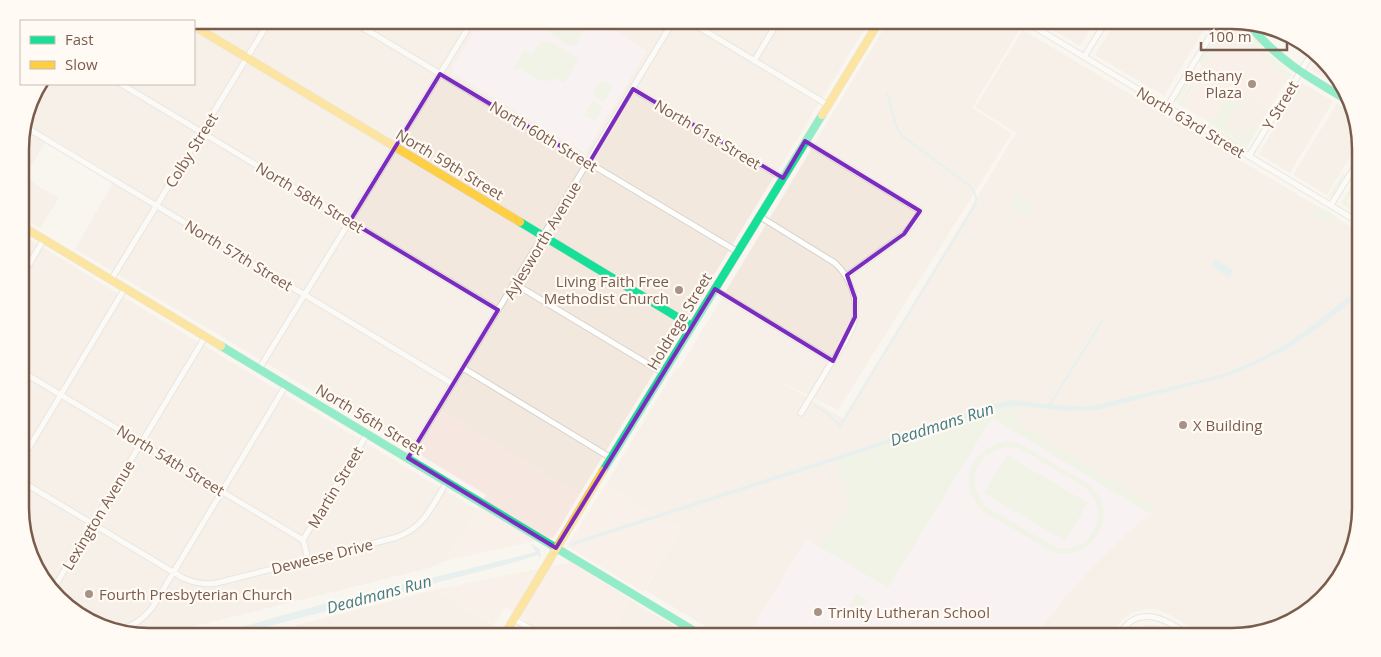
<svg xmlns="http://www.w3.org/2000/svg" width="1381" height="657" font-family="'Open Sans',sans-serif">
<style>
.residential{fill:#f2e8de}
.commercial{fill:#f6e8e1}
.education{fill:#f6eef6}
.green{fill:#e7f0db;fill-rule:evenodd}
.water{fill:#d0e8ea}
.lines{fill:none;stroke-linecap:round;stroke-linejoin:round}
.stream{stroke:#d0e8ea;stroke-width:2}
.street-casing{stroke:#d7d1cb;stroke-width:7}
.fast-casing{stroke:#d9d2cb;stroke-width:9}
.slow-casing{stroke:#d9d2cb;stroke-width:9}
.street{stroke:#fefefd;stroke-width:5}
.fast{stroke:#16e098;stroke-width:8}
.slow{stroke:#ffcf43;stroke-width:8}
.marked{fill:none;stroke:#7b2cbf;stroke-width:4;stroke-linejoin:round}
.poi-dot{fill:#a69286;stroke:#fffaf3;stroke-width:2}
.labels{text-anchor:middle;dominant-baseline:central;stroke-width:4.5;stroke-linejoin:round;paint-order:stroke}
.poi-label{font-size:15px;fill:#7a5c4d;stroke:#fffaf3;text-anchor:start}
.street-label{font-size:15px;fill:#7a5c4d;stroke:#fffaf3}
.water-label{font-size:16px;font-style:italic;fill:#437c86;stroke:#fffaf3}
.rim{fill:none;stroke:#7a5c4d;stroke-width:2.5}
</style>
<rect width="100%" height="100%" fill="#f9f5f0"/>
<path class="residential" d="M149,20H870L579,495L442,411L417,453L75,249L116,177L49,136L25,176L38,186L59,198L40,228L20,216V140L33,91L39,84H194V21H142Z
M889,20H1003L1019,30L972,108L1012,133L838,410L779,381L843,418L1016,133L975,107L1023,30L1355,229L1359,234L1360,248L1361,509L1351,558L1304,615L1240,637H1206L1170,615L1158,610L1147,609L1138,611L1130,614L1120,622L1107,637H1034L1067,595L1095,564L1124,536L1157,508L1021,425L834,458L850,500L821,548L806,540L747,637H723L645,590L685,523L676,526L606,484L676,368L679,369Z
M1036,20H1096L1080,46Z
M1117,20H1199L1207,25L1164,96L1095,55Z
M1302,83L1333,101L1290,173L1259,154Z
M1234,89L1269,110L1247,145L1213,125Z
M1337,103L1352,112L1360,132V141L1327,195L1293,175Z
M21,234L135,304L477,510L444,561L429,568L152,637L99,627L47,587L21,525Z
M434,590L497,628L491,637H251Z
M631,600L691,637H610Z
M529,621L554,637H520Z
M1149,625H1156L1163,628L1177,637H1127L1141,626Z"/>
<path class="commercial" d="M1230,20L1236,21L1250,41L1264,56L1290,75L1269,110L1234,89L1213,125L1179,104Z
M1318,58L1335,71L1341,88L1311,70Z
M442,411L579,495L554,537L444,561L486,495L417,453Z
M606,484L676,526L685,523L643,592L567,546Z
M571,562L631,600L610,637H554L505,607L493,625L434,590Z"/>
<path class="education" d="M481,20H597L647,51L585,153L453,73V67Z
M992,418L1150,514L1124,536L1095,564L1067,595L1034,637H747L806,540L888,587Z"/>
<path class="green" d="M544,20H583L588,24L581,36L580,35L578,37L580,39L575,46L565,44L542,26L541,24Z
M1230,20L1238,21C1252,43 1269,60 1291,74L1285,84L1280,80L1282,79L1285,80L1286,78L1284,75L1251,45L1238,26L1232,23L1231,24L1232,27H1230L1227,24Z
M1239,21L1242,22L1265,51L1292,73C1270,62 1253,41 1239,21Z
M1219,29H1223L1201,65L1199,63L1200,60L1216,33Z
M1224,30L1227,34L1223,36L1205,66L1202,67L1201,66Z
M548,41L579,58L564,84L556,78L549,82L542,78L540,82L522,70L515,69V65L522,52L526,51L532,53L541,42Z
M1193,71H1197L1177,104L1175,101Z
M1198,72L1201,76L1198,81L1196,80L1183,101L1186,104L1184,108L1178,104Z
M604,81L613,87L604,103L595,98C593,91 595,87 599,82Z
M1234,87L1270,108L1269,110L1238,91L1235,96L1237,98L1234,103L1237,105L1226,122L1227,124L1226,126L1232,130L1231,132L1242,139L1250,127L1257,131L1247,146L1208,122L1210,117L1214,119Z
M593,101L603,107L595,121L584,115Z
M1207,123L1248,147L1249,149H1245L1208,128Z
M1344,171L1345,175L1333,196L1327,199Z
M1360,172V181L1351,196L1347,201L1351,207L1350,209L1341,203Z
M1016,193L1033,204L1026,215L1009,205Z
M1318,206L1335,216L1329,226L1312,215Z
M1009,402L1021,425L1157,508L1150,514L992,418L888,588L821,548L850,500L834,458Z
M1008,441L1020,444C1035,453 1050,461 1064,470C1075,476 1088,482 1096,492C1119,520 1088,563 1053,552L982,511C955,483 972,446 1008,441ZM1013,447L1020,449L1083,486C1114,509 1092,557 1055,547L987,507C962,482 978,447 1013,447Z
M1007,455L1088,503L1065,541L984,493Z
M857,594L868,601L861,612L850,605Z"/>
<path class="water" d="M1216,259L1233,270L1229,277L1211,266Z
M1360,287V295L1321,326L1284,351L1231,375L1098,410L1066,411L1023,406L1001,407L571,546L570,543L996,404L1012,400L1045,404L1081,407L1096,405L1204,379L1226,373L1257,360L1282,347L1317,322Z
M530,543L540,549L541,556L540,558L538,555L501,566L226,637H194C238,630 281,615 324,604C394,587 465,570 536,552Z"/>
<g class="lines">
<path class="stream" d="M814,405L827,413L840,425
M1049,406L1102,321
M839,428L975,205C978,198 975,193 971,187L901,135C893,124 892,107 887,94"/>
<defs>
<path id="street" d="M183,20L185,21
M350,20L738,252
M687,20L828,105
M859,20L873,30
M1023,20L1360,223
M366,30L372,20
M1084,57L1107,20
M754,61L774,28L780,20
M121,84L498,310
M633,89L783,178
M1167,107L1220,20
M24,126L453,384
M805,141L920,211L913,223L904,234L846,276
M1249,156L1312,53
M1331,205L1360,158
M759,216L835,263C853,280 861,306 851,330C846,342 838,352 831,363C821,380 811,396 801,413
M21,278L44,239
M111,280L270,20
M515,284L663,373
M714,289L833,361
M463,368L611,458
M259,369L473,20
M21,371L303,540L308,559
M408,458L674,20
M21,461L125,288
M21,481L183,578C194,583 205,585 217,583L394,538C424,529 431,507 447,482
M303,540L367,434
M52,591L205,337
M514,619L545,637
M118,631C132,627 143,619 152,608L286,385
M1117,637C1121,632 1125,626 1130,622C1151,607 1175,626 1192,637"/>
<path id="fast" d="M1248,23C1276,59 1308,77 1347,100
M520,222L692,326
M221,346L704,637
M603,471L822,115"/>
<path id="slow" d="M194,26L520,222
M822,115L880,20
M20,225L221,346
M503,637L603,471"/>
</defs>
<use href="#street" class="street-casing"/>
<use href="#fast" class="fast-casing"/>
<use href="#slow" class="slow-casing"/>
<use href="#street" class="street"/>
<use href="#fast" class="fast"/>
<use href="#slow" class="slow"/>
</g>
<path d="M0 0H1381V657H0ZM440,74L589,163L633,89L783,178L805,141L920,211L904,234L847,275L855,298V317L833,361L715,289L556,548L408,458L498,310L350,221Z" fill="#f9f5f0" fill-opacity=".55" fill-rule="evenodd"/>
<path class="marked" d="M440,74L589,163L633,89L783,178L805,141L920,211L904,234L847,275L855,298V317L833,361L715,289L556,548L408,458L498,310L350,221Z"/>
<g class="poi-dot">
<circle cx="1252" cy="84" r="5"/>
<circle cx="679" cy="290" r="5"/>
<circle cx="1183" cy="425" r="5"/>
<circle cx="89" cy="594" r="5"/>
<circle cx="818" cy="612" r="5"/>
</g>
<g class="labels">
<g class="poi-label">
<text x="1242" y="75" text-anchor="end">Bethany<tspan x="1242" dy="17">Plaza</tspan></text>
<text x="669" y="281" text-anchor="end">Living Faith Free<tspan x="669" dy="17">Methodist Church</tspan></text>
<text x="1193" y="425">X Building</text>
<text x="99" y="594">Fourth Presbyterian Church</text>
<text x="828" y="612">Trinity Lutheran School</text>
</g>
<g class="street-label">
<text transform="translate(1280 105) rotate(-59)">Y Street</text>
<text transform="translate(1191 122) rotate(31)">North 63rd Street</text>
<text transform="translate(708 134) rotate(31)">North 61st Street</text>
<text transform="translate(544 136) rotate(31)">North 60th Street</text>
<text transform="translate(191 150) rotate(-58)">Colby Street</text>
<text transform="translate(450 164) rotate(31)">North 59th Street</text>
<text transform="translate(310 197) rotate(31)">North 58th Street</text>
<text transform="translate(542 240) rotate(-59)">Aylesworth Avenue</text>
<text transform="translate(239 255) rotate(31)">North 57th Street</text>
<text transform="translate(679 321) rotate(-59)">Holdrege Street</text>
<text transform="translate(370 419) rotate(31)">North 56th Street</text>
<text transform="translate(171 460) rotate(31)">North 54th Street</text>
<text transform="translate(335 487) rotate(-59)">Martin Street</text>
<text transform="translate(98 515) rotate(-59)">Lexington Avenue</text>
<text transform="translate(322 556) rotate(-14)">Deweese Drive</text>
</g>
<g class="water-label">
<text transform="translate(942 424) rotate(-18)">Deadmans Run</text>
<text transform="translate(379 594) rotate(-15)">Deadmans Run</text>
</g>
</g>
<path d="M0 0H1381V657H0ZM149 29H1232A120 120 0 0 1 1352 149V508A120 120 0 0 1 1232 628H149A120 120 0 0 1 29 508V149A120 120 0 0 1 149 29Z" fill="#fffaf3" fill-rule="evenodd"/>
<path class="rim" d="M149 29H1232A120 120 0 0 1 1352 149V508A120 120 0 0 1 1232 628H149A120 120 0 0 1 29 508V149A120 120 0 0 1 149 29Z"/>
<rect x="20" y="20" width="175" height="65" fill="#fffaf3" stroke="#cabbb1"/>
<rect x="30" y="36" width="25" height="8" fill="#16e098" stroke="#cabbb1"/>
<text x="65" y="45" font-size="15" fill="#7a5c4d">Fast</text>
<rect x="30" y="61" width="25" height="8" fill="#ffcf43" stroke="#cabbb1"/>
<text x="65" y="70" font-size="15" fill="#7a5c4d">Slow</text>
<path d="M1201 42v8h86v-8" fill="none" stroke="#7a5c4d" stroke-width="2.5"/>
<text x="1208" y="42" font-size="15" fill="#7a5c4d" stroke="#fffaf3" stroke-width="4" paint-order="stroke">100 m</text>
</svg>
